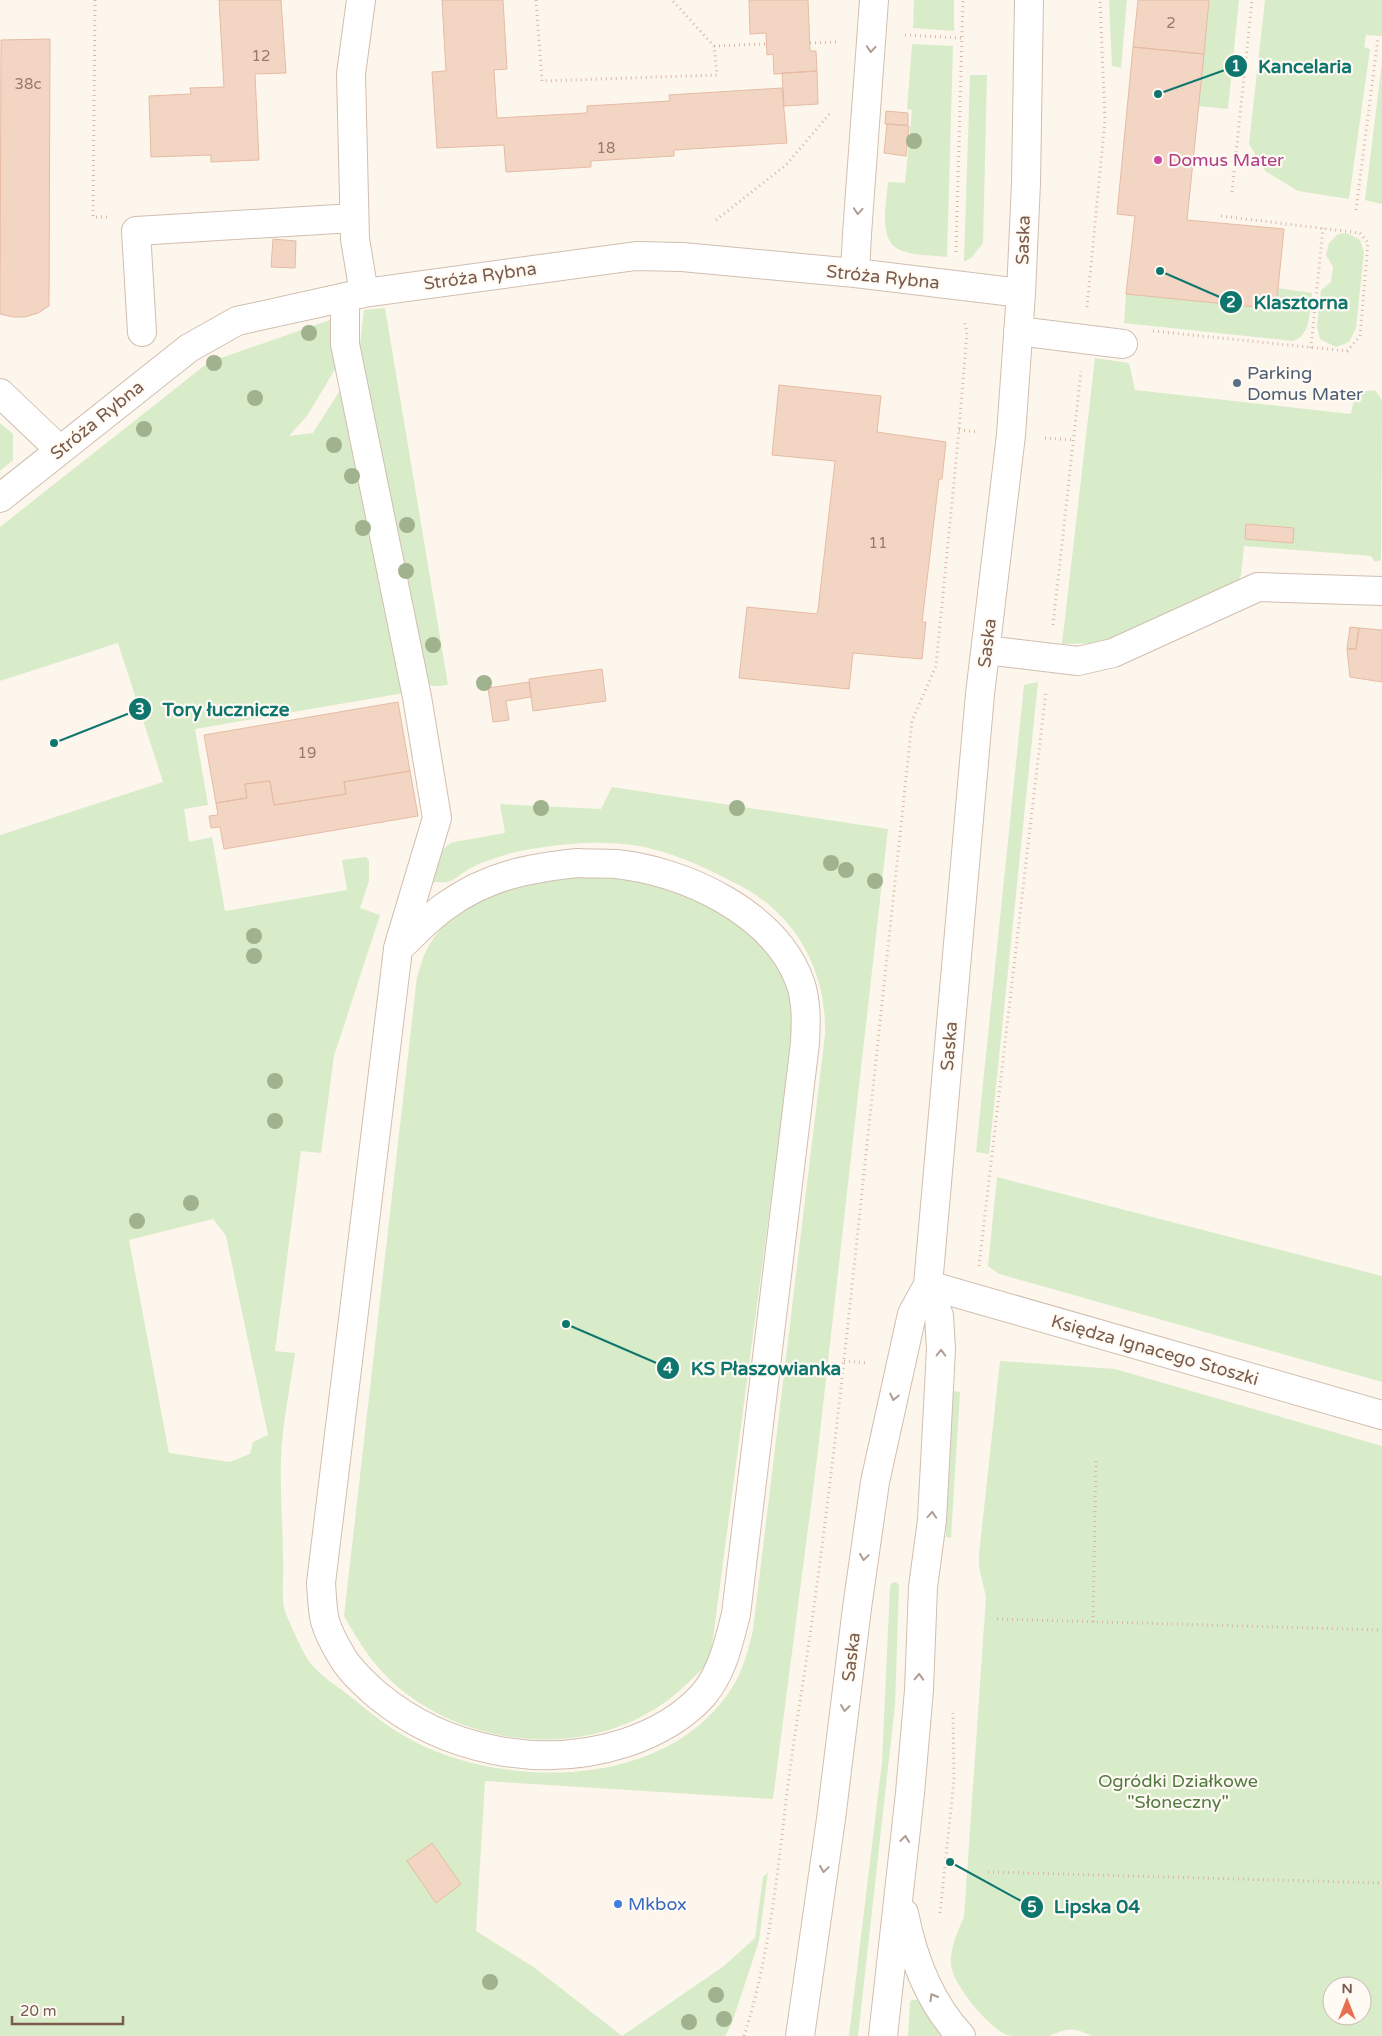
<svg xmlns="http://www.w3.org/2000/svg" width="1382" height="2036" font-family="'Varela Round',sans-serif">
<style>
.green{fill:#d8ecc9;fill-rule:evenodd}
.building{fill:#f3d5c3;stroke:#e6bba3}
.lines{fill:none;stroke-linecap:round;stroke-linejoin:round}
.minor-casing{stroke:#d1beb0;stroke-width:30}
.path{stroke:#d9b8a5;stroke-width:3;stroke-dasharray:1 4;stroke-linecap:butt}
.minor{stroke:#fff;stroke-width:28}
.tree{fill:#a0b28e}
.oneway{stroke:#af9d94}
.hotel-dot{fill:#d1479c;stroke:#fffaf3;stroke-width:2}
.service-dot{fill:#5c6f8a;stroke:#fffaf3;stroke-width:2}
.shop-dot{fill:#3f7fe0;stroke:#fffaf3;stroke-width:2}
.labels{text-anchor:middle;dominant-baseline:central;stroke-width:4.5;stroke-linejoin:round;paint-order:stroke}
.number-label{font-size:15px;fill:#987a6a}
.hotel-label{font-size:18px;fill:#b23c85;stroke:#fffaf3;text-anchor:start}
.street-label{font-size:18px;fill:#7a5c4d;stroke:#fffaf3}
.service-label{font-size:18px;fill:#4e5e75;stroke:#fffaf3;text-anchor:start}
.park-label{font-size:18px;fill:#537a41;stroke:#fffaf3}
.shop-label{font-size:18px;fill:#366cbe;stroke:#fffaf3;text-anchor:start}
.leader{fill:none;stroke:#0f766e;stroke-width:2}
.callout-dot{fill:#0f766e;stroke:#fffaf3;stroke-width:2}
.mark-label{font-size:15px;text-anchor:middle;font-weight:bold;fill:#fff}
.callout-label{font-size:19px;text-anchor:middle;font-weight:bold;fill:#0f766e;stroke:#fffaf3;stroke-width:4.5;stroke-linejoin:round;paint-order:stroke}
</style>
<rect width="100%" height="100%" fill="#fdf6ec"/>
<path class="green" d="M914,0H954V31L913,28Z
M1109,0H1127L1121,68L1112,66Z
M1209,0H1239L1228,109L1198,106Z
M1265,0H1382V36L1366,35L1364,47L1370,49L1349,199L1298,191L1265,171L1249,144Z
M912,44L953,46L947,257C932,255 914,256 900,250C877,241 887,201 888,182L905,183L912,110L907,109Z
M1382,62V204L1365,200Z
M970,75H987L983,243L972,257L964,262Z
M1347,233L1360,240L1364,252L1356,328L1349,342L1336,347L1320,339L1317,327L1321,290L1331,282L1333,267L1326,255L1329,243L1338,234Z
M1278,288L1312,293C1309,310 1312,335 1293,341L1124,323L1126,294L1276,309Z
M385,308L448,685C438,686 432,688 424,681L358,361L364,310Z
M330,320L337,366L307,416L289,436L313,433L344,384L404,693L195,729L208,805L184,809L189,842L212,837L225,911L347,890L342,860L366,857L369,861V881L360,908L380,915L334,1056L321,1153L301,1151L275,1351L295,1353C290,1389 282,1425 281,1460C280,1493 283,1527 283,1560C284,1574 281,1599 285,1611C289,1622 305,1658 312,1665C324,1679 342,1689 356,1701C380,1721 406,1740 435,1751C533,1790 681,1782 737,1679C745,1663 749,1647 753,1630L825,1035C827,976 800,921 748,890C738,884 727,879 717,874C691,861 662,849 632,845C601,841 569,843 538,848C522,850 505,854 490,860C483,862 476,865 469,869C462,873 454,881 447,882C442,883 436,882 432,882C436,867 438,847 454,842L505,833L500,804L601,809L612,787L888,829L817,1459L773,1799L485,1781L476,1931L535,1968L622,2036L724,1966L755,1938L763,1877L768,1872L759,1941L732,2023L725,2036H0V835L163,782L118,643L0,681V527L209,362ZM213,1219L226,1236L268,1435L253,1442L250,1454L230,1462L169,1453L129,1240Z
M1095,358L1129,363L1135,390L1351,414L1353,404L1359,392L1375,390L1382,400L1381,560L1375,562L1371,556L1244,546L1241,575L1238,581L1103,643L1062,644Z
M0,423L13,434V460L0,471Z
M1038,682L989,1154L976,1152L1024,685Z
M598,876C608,877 619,877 629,878C687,887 763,925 786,983C792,998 792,1015 793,1032L710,1661C693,1678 678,1694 658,1707C579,1758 471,1747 399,1688C375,1668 359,1643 344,1616L417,977C420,968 422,959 426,951C457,890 537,878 598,876Z
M997,1177L1382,1276V1382L999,1274L988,1266Z
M1000,1361L1115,1369L1382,1446V2036H1092C1073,2027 1068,2028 1049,2036C1042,2036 1030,2036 1022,2036C1018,2036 1011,2036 1007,2035C989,2028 953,1985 951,1965C950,1948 957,1932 964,1917L986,1597L979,1567V1555ZM1332,1986H1362V2016H1332Z
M953,1391L960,1392L951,1538L946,1537L947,1463Z
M896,1582L899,1585L895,1705L858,2036H849L882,1762L890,1587L891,1583Z
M912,2000H917L919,2002L943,2036H908L910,2002Z"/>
<path class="building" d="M219,0H281L286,73L255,74L259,160L211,162V155L151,157L149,96L191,94L190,88L224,87Z
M442,0H503L507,69L494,70L497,118L587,113V106L670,101L669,95L782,88L787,143L674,150V156L591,161V167L506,172L504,145L437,148L432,72L446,71Z
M749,0H808L810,51H816L817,71L774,74L773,54L767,55L766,33L750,34Z
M1138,0H1209L1204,54L1133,47Z
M50,39L49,306L38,313L25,317H13L0,314L1,40Z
M1133,47L1204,54L1187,220L1284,229L1276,309L1126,294L1135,216L1117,214Z
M817,71L818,104L784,106L782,73Z
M886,111L908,113V125L885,124Z
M887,124L909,126L906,156L884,153Z
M273,239L296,241L295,268L271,267Z
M779,385L881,396L877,432L946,442L942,479H939L922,622H926L922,659L853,653L849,689L739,678L747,607L817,614L818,610L835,461L772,455Z
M1246,524L1294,528L1293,543L1245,539Z
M1350,627L1359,628L1356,649H1347Z
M1359,628L1382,630V682L1350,677L1347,649H1356Z
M602,669L606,701L533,711L529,679Z
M529,682L531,697L506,701L509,720L493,722L488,688Z
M398,702L410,771L344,782L346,794L274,805L270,781L245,784L247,798L216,803L204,735Z
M410,771L418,816L224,849L220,827L211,828L209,816L218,815L216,803L247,798L245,784L270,781L274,805L346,794L344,782Z
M432,1843L461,1884L436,1903L407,1861Z"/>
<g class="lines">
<defs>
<path id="minor" d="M361,0L351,74L355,239L364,293
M855,273L857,234L874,0
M345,297V344L417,697L437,818L398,948
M1018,331L1123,344
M142,332L136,231L354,218
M0,393L60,450
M0,498L189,348L237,321L364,293L636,256L682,257L855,273L1021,293
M986,650L1078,661L1113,653L1258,587L1382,591
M578,863C590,864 603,863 616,864C685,871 775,913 800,982C807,1002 806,1022 805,1043L736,1614C729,1641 723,1671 704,1694C683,1718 655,1733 625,1743C541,1770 444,1751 376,1694C364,1683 349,1670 341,1655C335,1645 328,1632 325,1621C322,1609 322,1595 321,1583L398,949C414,934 429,917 447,905C488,876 528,868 578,863Z
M928,1285L1382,1415
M904,1913C913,1959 929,2002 961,2036
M800,2036L831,1819L857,1608L875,1482L912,1314L928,1285L980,694L1011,435L1021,293L1026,183L1029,0
M883,2036L910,1793L919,1690L923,1587L932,1520L941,1349L939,1316L928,1285"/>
</defs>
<use href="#minor" class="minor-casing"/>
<path class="path" d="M95,0L93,217H107
M536,0L542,81L717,75L714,46L672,0
M905,35L962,38
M810,43L839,42
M714,46L766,44
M1232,192L1252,0
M1356,210L1378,38
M716,220L786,165L831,112
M956,252L963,0
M1087,307L1105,120L1100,0
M1153,331L1347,351L1360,336L1368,243L1360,233L1221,216
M1311,348L1323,228
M959,430L979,432
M1045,438L1073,440
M1053,625L1081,371
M979,1266L1046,691
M844,1361L868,1363
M997,1619L1382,1630
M1093,1622L1096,1458
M988,1872L1382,1883
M940,1913L954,1780L953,1713
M744,2036C777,1934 780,1826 797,1721C824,1552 842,1381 860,1211C877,1048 895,884 912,721L936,666L959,430L967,332L964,320"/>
<use href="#minor" class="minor"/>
</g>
<g class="tree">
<circle cx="914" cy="141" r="8"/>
<circle cx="309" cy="333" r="8"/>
<circle cx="214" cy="363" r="8"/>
<circle cx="255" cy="398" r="8"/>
<circle cx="144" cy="429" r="8"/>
<circle cx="334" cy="445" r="8"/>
<circle cx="352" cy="476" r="8"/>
<circle cx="407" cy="525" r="8"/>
<circle cx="363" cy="528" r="8"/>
<circle cx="406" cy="571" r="8"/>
<circle cx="433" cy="645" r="8"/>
<circle cx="484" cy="683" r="8"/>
<circle cx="541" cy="808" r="8"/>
<circle cx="737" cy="808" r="8"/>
<circle cx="831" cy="863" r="8"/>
<circle cx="846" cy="870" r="8"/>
<circle cx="875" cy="881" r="8"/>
<circle cx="254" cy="936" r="8"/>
<circle cx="254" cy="956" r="8"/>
<circle cx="275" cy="1081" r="8"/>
<circle cx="275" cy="1121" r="8"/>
<circle cx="191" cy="1203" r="8"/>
<circle cx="137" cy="1221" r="8"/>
<circle cx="490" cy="1982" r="8"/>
<circle cx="716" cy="1995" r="8"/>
<circle cx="724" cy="2019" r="8"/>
<circle cx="689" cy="2022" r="8"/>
</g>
<defs><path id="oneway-chevron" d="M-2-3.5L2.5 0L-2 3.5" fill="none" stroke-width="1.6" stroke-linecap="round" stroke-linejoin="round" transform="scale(1.25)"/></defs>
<g class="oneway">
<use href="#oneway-chevron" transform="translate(871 49) rotate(94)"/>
<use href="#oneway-chevron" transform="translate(858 211) rotate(94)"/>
<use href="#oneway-chevron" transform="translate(941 1353) rotate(-89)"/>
<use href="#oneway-chevron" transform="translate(894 1397) rotate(103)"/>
<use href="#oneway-chevron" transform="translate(932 1515) rotate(-86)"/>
<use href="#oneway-chevron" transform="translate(864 1557) rotate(98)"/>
<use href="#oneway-chevron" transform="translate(919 1677) rotate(-88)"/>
<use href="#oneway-chevron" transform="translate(845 1708) rotate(97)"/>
<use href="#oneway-chevron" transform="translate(905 1839) rotate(-84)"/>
<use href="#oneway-chevron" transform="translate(824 1869) rotate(98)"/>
<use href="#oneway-chevron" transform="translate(933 1997) rotate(-120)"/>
</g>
<circle class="hotel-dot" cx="1158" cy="160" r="5"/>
<circle class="service-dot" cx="1237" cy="383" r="5"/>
<circle class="shop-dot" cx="618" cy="1904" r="5"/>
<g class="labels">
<g class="number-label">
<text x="1171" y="23">2</text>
<text x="261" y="56">12</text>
<text x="28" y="84">38c</text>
<text x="606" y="148">18</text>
<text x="878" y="543">11</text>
<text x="307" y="753">19</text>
</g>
<g class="hotel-label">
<text x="1168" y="160">Domus Mater</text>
</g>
<g class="street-label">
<text transform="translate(1023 240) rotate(-88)">Saska</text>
<text transform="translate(480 276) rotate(-8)">Stróża Rybna</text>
<text transform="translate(883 277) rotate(6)">Stróża Rybna</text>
<text transform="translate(97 420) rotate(-39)">Stróża Rybna</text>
<text transform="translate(987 643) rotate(-83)">Saska</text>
<text transform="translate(949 1046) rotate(-85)">Saska</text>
<text transform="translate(1155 1350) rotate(16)">Księdza Ignacego Stoszki</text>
<text transform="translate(851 1657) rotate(-83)">Saska</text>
</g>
<g class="service-label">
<text x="1247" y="373">Parking<tspan x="1247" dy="21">Domus Mater</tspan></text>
</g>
<g class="park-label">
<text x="1178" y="1781">Ogródki Działkowe<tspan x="1178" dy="21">"Słoneczny"</tspan></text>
</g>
<g class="shop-label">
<text x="628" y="1904">Mkbox</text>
</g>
</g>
<path class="leader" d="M1158 94L1236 66M1160 271L1231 302M54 743L140 709M566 1324L668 1368M950 1862L1032 1907"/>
<g class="callout-dot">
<circle cx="1158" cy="94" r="5"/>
<circle cx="1160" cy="271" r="5"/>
<circle cx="54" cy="743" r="5"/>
<circle cx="566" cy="1324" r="5"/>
<circle cx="950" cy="1862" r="5"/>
<circle cx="1236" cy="66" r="12"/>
<circle cx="1231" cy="302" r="12"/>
<circle cx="140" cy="709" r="12"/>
<circle cx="668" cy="1368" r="12"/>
<circle cx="1032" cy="1907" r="12"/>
</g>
<g class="mark-label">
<text x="1236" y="71">1</text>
<text x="1231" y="307">2</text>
<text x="140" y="714">3</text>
<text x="668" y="1373">4</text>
<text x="1032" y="1912">5</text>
</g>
<g class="callout-label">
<text x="1305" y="73">Kancelaria</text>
<text x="1301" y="309">Klasztorna</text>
<text x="226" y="716">Tory łucznicze</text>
<text x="766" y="1375">KS Płaszowianka</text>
<text x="1097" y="1913">Lipska 04</text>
</g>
<g transform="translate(1347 2001)"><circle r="24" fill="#fffaf3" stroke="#cabbb1"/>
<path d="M0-4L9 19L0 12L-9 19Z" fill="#e76f51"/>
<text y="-8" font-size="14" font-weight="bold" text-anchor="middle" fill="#7a5c4d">N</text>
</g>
<path d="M12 2016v8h111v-8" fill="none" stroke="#7a5c4d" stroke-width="2.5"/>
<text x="20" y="2016" font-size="15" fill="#7a5c4d" stroke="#fffaf3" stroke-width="4" paint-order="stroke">20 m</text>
</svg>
